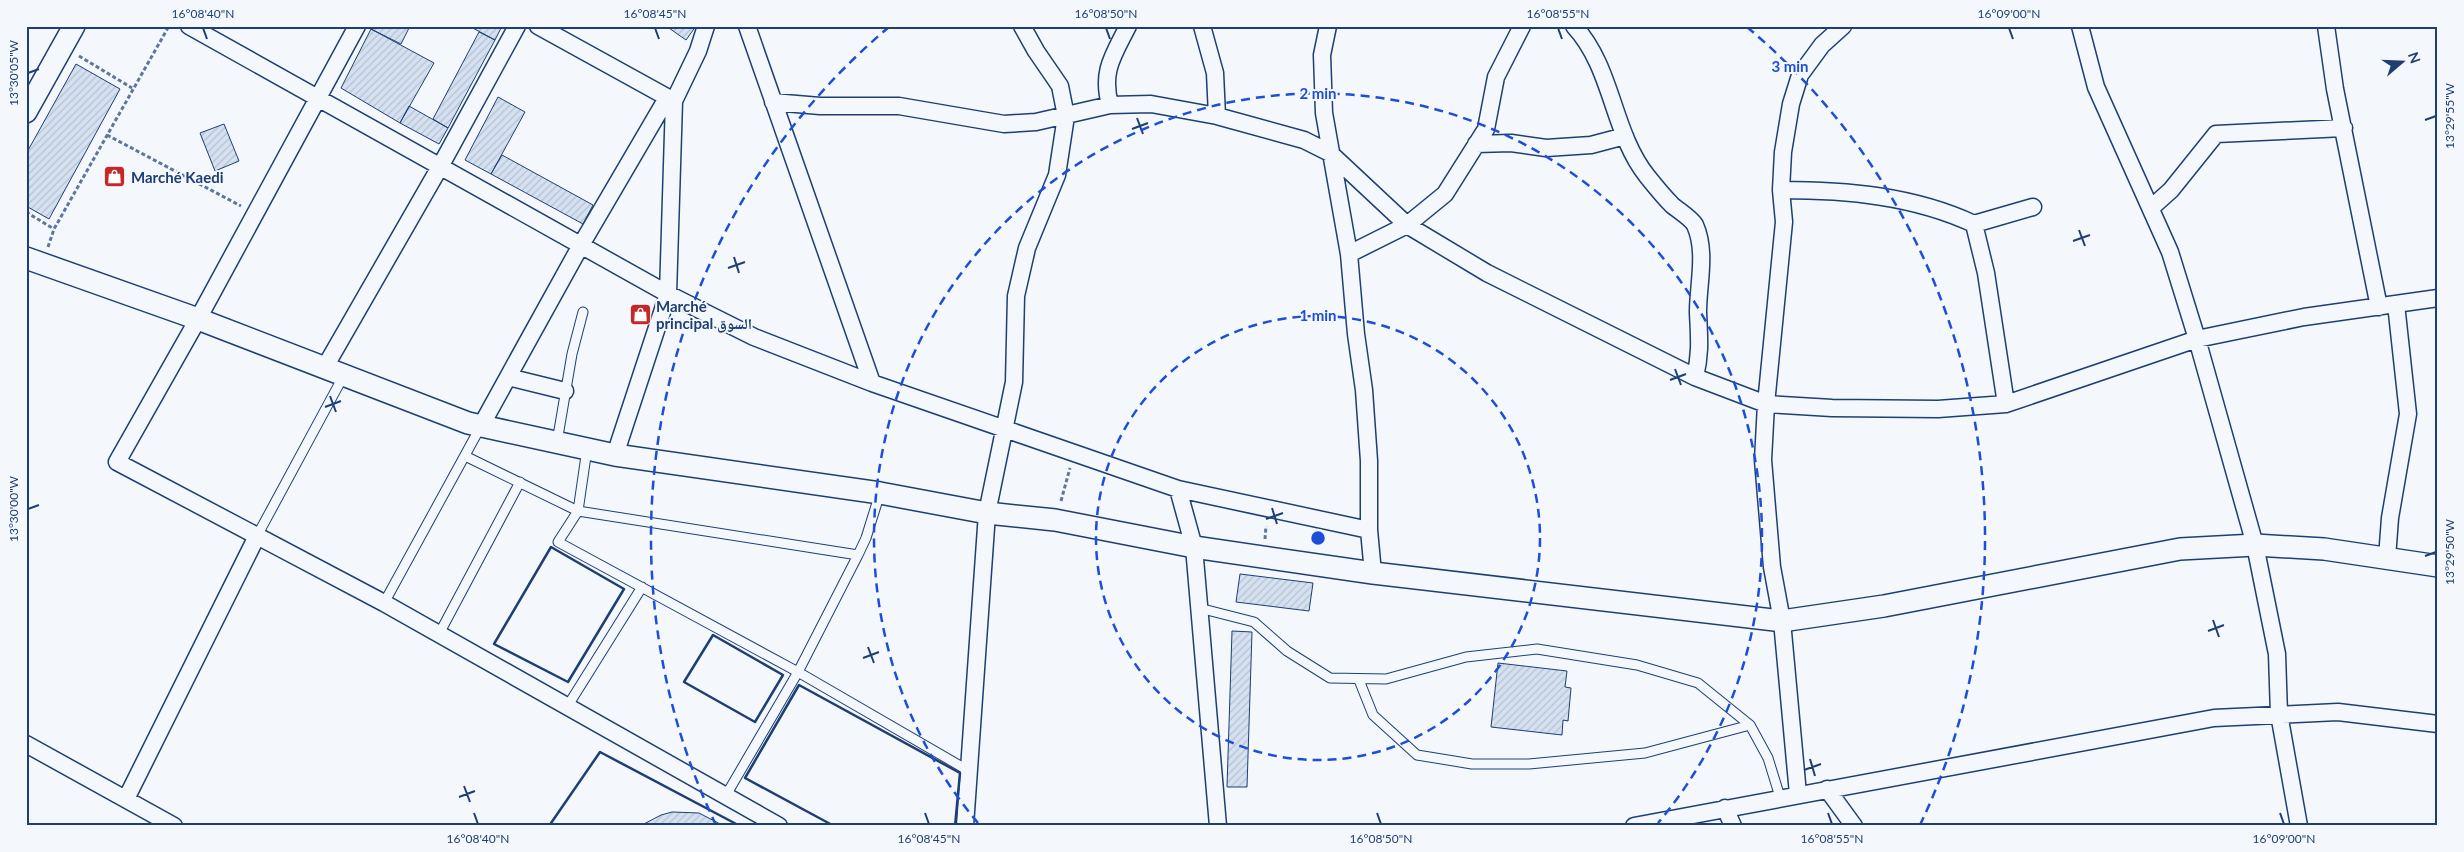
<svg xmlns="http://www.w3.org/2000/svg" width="2464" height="852" font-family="Lato,'Noto Naskh Arabic',sans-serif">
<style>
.building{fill:url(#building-hatch);stroke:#1d3f73}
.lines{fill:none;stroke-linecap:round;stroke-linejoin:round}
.service-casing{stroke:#1d3f73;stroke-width:11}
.minor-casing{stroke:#1d3f73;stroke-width:19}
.tertiary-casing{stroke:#1d3f73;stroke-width:24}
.path{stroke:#5e769c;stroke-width:3;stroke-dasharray:4 2.5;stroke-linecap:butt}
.service{stroke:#f4f7fb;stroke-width:9}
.minor{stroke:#f4f7fb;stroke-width:16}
.tertiary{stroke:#f4f7fb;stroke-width:21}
.wall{stroke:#1d3f73;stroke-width:2.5}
.ticks{fill:none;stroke:#1d3f73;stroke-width:2}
.ring{fill:none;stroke:#1d4ed8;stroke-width:2.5;stroke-dasharray:9 6}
.labels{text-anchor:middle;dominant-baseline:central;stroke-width:4;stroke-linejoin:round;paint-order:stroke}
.poi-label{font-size:15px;font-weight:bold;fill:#1d3f73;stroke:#f4f7fb;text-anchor:start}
.centre{fill:#1d4ed8;stroke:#f4f7fb;stroke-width:2.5}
.ring-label{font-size:15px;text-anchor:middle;font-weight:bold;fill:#1d4ed8;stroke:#f4f7fb;stroke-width:4;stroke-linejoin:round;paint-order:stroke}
.neatline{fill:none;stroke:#1d3f73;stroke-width:2}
.ticks-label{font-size:12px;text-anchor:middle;fill:#1d3f73}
</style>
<defs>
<pattern id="building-hatch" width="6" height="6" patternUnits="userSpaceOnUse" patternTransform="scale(1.25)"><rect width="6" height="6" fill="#d5e0f0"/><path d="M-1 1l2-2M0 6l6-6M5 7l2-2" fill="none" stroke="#b6c1d1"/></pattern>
</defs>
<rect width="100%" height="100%" fill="#f4f7fb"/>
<path class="building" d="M373,26H410L401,44L371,29Z
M469,26H502L495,40Z
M666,26H696L686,40Z
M371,29L434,63L400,123L341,88Z
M479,32L495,40L448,128L433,119Z
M76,64L120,89L49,219L26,206V154Z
M498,97L525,112L491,174L465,160Z
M409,106L448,128L439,144L400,123Z
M224,124L239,161L215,171L200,133Z
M502,155L593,205L583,224L491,174Z
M1240,574L1313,583L1309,611L1236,602Z
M1232,631L1252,632L1247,787H1227Z
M1498,663L1567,671L1565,687L1571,688L1568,721L1563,720L1562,735L1491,727Z
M672,812L699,813L724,826H640L661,815Z"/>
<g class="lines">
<defs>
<path id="service" d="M557,442L572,354L583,312
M587,449L578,511L558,542L798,672L969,771
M465,456L578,511L858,555
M257,536L344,375
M384,603L481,426
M1199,608L1254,622L1287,651L1330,678L1386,679L1466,657L1537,649L1637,665L1698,683L1750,725L1768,758L1780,797
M439,634L520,482
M1359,680L1373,715L1417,755L1472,764H1529L1645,753L1750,725
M567,707L642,587
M725,797L798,672L858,555L866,538L880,493"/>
<path id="minor" d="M189,26L668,294L754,337L872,383L1178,489L1194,547L1218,826
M357,26L198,319L117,462L384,603L779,826
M538,26L674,101
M747,26L872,383
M1202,26L1215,73L1217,116
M1328,26L1322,55L1324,113L1349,254L1356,334L1364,390L1369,461V530L1373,573
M1574,26C1613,68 1612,132 1647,176C1655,186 1663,196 1672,205C1679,211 1691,218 1695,225C1707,252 1698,284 1698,312C1699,337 1701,352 1695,377
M2080,26L2096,87L2170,252L2197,339L2255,545L2277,654L2279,714L2299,826
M2326,26L2335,89L2379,307
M773,102L820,106H899L1004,124L1036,122L1110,105L1151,104L1217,116L1304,140L1330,153L1407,225L1487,273L1695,377L1766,404L1832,408L1938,409L2006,404L2197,339L2304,317L2438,298
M1110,105C1101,71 1113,56 1128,26
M1476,144L1511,143L1546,148L1591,145L1625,136
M1781,190C1847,190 1914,196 1974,224L2033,207
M2151,208L2171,190L2216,134L2344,128
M1974,224L1986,273L2006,404
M1349,254L1407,225L1445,194L1486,129L1496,77L1522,26
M325,367L441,165L517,26
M565,391L508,377L581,245L667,98
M481,426L508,377
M615,455L668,294L674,101L698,51L706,26
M1178,489L1369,530
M2387,558L2390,518L2408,414L2396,304
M26,744L174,826
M1827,789L1854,826
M1798,794L1782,621L1772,567L1763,460L1766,404L1784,222L1781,190L1783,152L1791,104L1800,75L1822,45L1843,26
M126,799L257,536
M1725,808L1733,826
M965,826L987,513L1014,382L1016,296L1027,248L1057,175L1066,116L1060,86L1036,51L1022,26
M1634,826L2214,718L2338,712L2438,724"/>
<path id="tertiary" d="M26,112L74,26
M26,258L198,319L468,423L615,455L880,493L987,513L1055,520L1194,547L1373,573L1782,621L1884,606L2180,549L2255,545L2324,549L2438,566"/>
</defs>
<use href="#service" class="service-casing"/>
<use href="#minor" class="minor-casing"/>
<use href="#tertiary" class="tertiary-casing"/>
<path class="path" d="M79,56L132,88
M107,135L241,206
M26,212L54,229
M48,247L54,229L169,26
M1061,501L1070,468
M1265,539L1266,526"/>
<use href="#service" class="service"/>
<use href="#minor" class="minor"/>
<use href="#tertiary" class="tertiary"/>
<path class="wall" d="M551,547L624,589L568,682L494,644Z
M713,635L783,675L755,722L684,682Z
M549,826L600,752L740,826
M834,826L745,778L799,685L960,773L955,826"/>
</g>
<path class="ticks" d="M203,28L207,39M655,28L659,39M1106,28L1110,39M1558,28L1562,39M2009,28L2013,39M28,73L39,69M1137,118L1143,134M2425,120L2436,116M1132,129L1148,123M2079,230L2085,246M2073,241L2090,235M734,257L739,273M728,268L745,262M1675,369L1681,385M1670,380L1686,374M330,396L336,412M325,407L341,401M1272,508L1277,524M28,509L39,505M1266,519L1283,513M2425,556L2436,552M2213,620L2219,637M2208,631L2224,625M868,647L874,663M863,658L879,652M1810,759L1815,776M1804,770L1821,764M464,786L470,802M459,797L475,791M474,813L478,824M925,813L929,824M1377,813L1381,824M1828,813L1832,824M2280,813L2284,824"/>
<g class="ring">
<circle cx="1318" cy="538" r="222"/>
<path d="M978 823A444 444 0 1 1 1658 823"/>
<path d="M716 825A667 667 0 0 1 889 27M1747 27A667 667 0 0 1 1920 825"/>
</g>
<defs>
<symbol id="shop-square" viewBox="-11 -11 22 22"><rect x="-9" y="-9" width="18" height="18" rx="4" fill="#c62828" stroke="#f4f7fb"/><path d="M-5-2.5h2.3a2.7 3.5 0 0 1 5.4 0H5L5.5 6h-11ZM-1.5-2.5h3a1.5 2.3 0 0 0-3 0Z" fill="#fff"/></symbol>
</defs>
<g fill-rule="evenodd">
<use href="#shop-square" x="102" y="164" width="25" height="25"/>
<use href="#shop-square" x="628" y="302" width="25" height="25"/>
</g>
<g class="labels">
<g class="poi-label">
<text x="131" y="177">Marché Kaedi</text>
<text x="656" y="306">Marché<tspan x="656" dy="17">principal السوق</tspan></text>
</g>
</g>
<circle cx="1318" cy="538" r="8" class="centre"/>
<g class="ring-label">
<text x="1790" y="72">3 min</text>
<text x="1318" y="99">2 min</text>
<text x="1318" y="321">1 min</text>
</g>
<rect width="2464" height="852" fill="none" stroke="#f4f7fb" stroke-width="55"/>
<g transform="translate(2402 62) rotate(71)" stroke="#f4f7fb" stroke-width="4" paint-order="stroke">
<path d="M0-4L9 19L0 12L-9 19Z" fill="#1d3f73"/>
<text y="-8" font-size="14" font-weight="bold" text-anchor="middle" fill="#1d3f73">N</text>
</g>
<rect x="28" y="28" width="2408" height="796" class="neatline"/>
<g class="ticks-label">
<text x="203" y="18">16°08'40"N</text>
<text x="655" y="18">16°08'45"N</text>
<text x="1106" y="18">16°08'50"N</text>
<text x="1558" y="18">16°08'55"N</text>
<text x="2009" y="18">16°09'00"N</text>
<text transform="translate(14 73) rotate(-90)" y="4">13°30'05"W</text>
<text transform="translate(2450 116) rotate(-90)" y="4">13°29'55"W</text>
<text transform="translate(14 509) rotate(-90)" y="4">13°30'00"W</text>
<text transform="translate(2450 552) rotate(-90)" y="4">13°29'50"W</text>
<text x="478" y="843">16°08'40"N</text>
<text x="929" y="843">16°08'45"N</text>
<text x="1381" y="843">16°08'50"N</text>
<text x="1832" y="843">16°08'55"N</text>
<text x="2284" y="843">16°09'00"N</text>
</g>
</svg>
